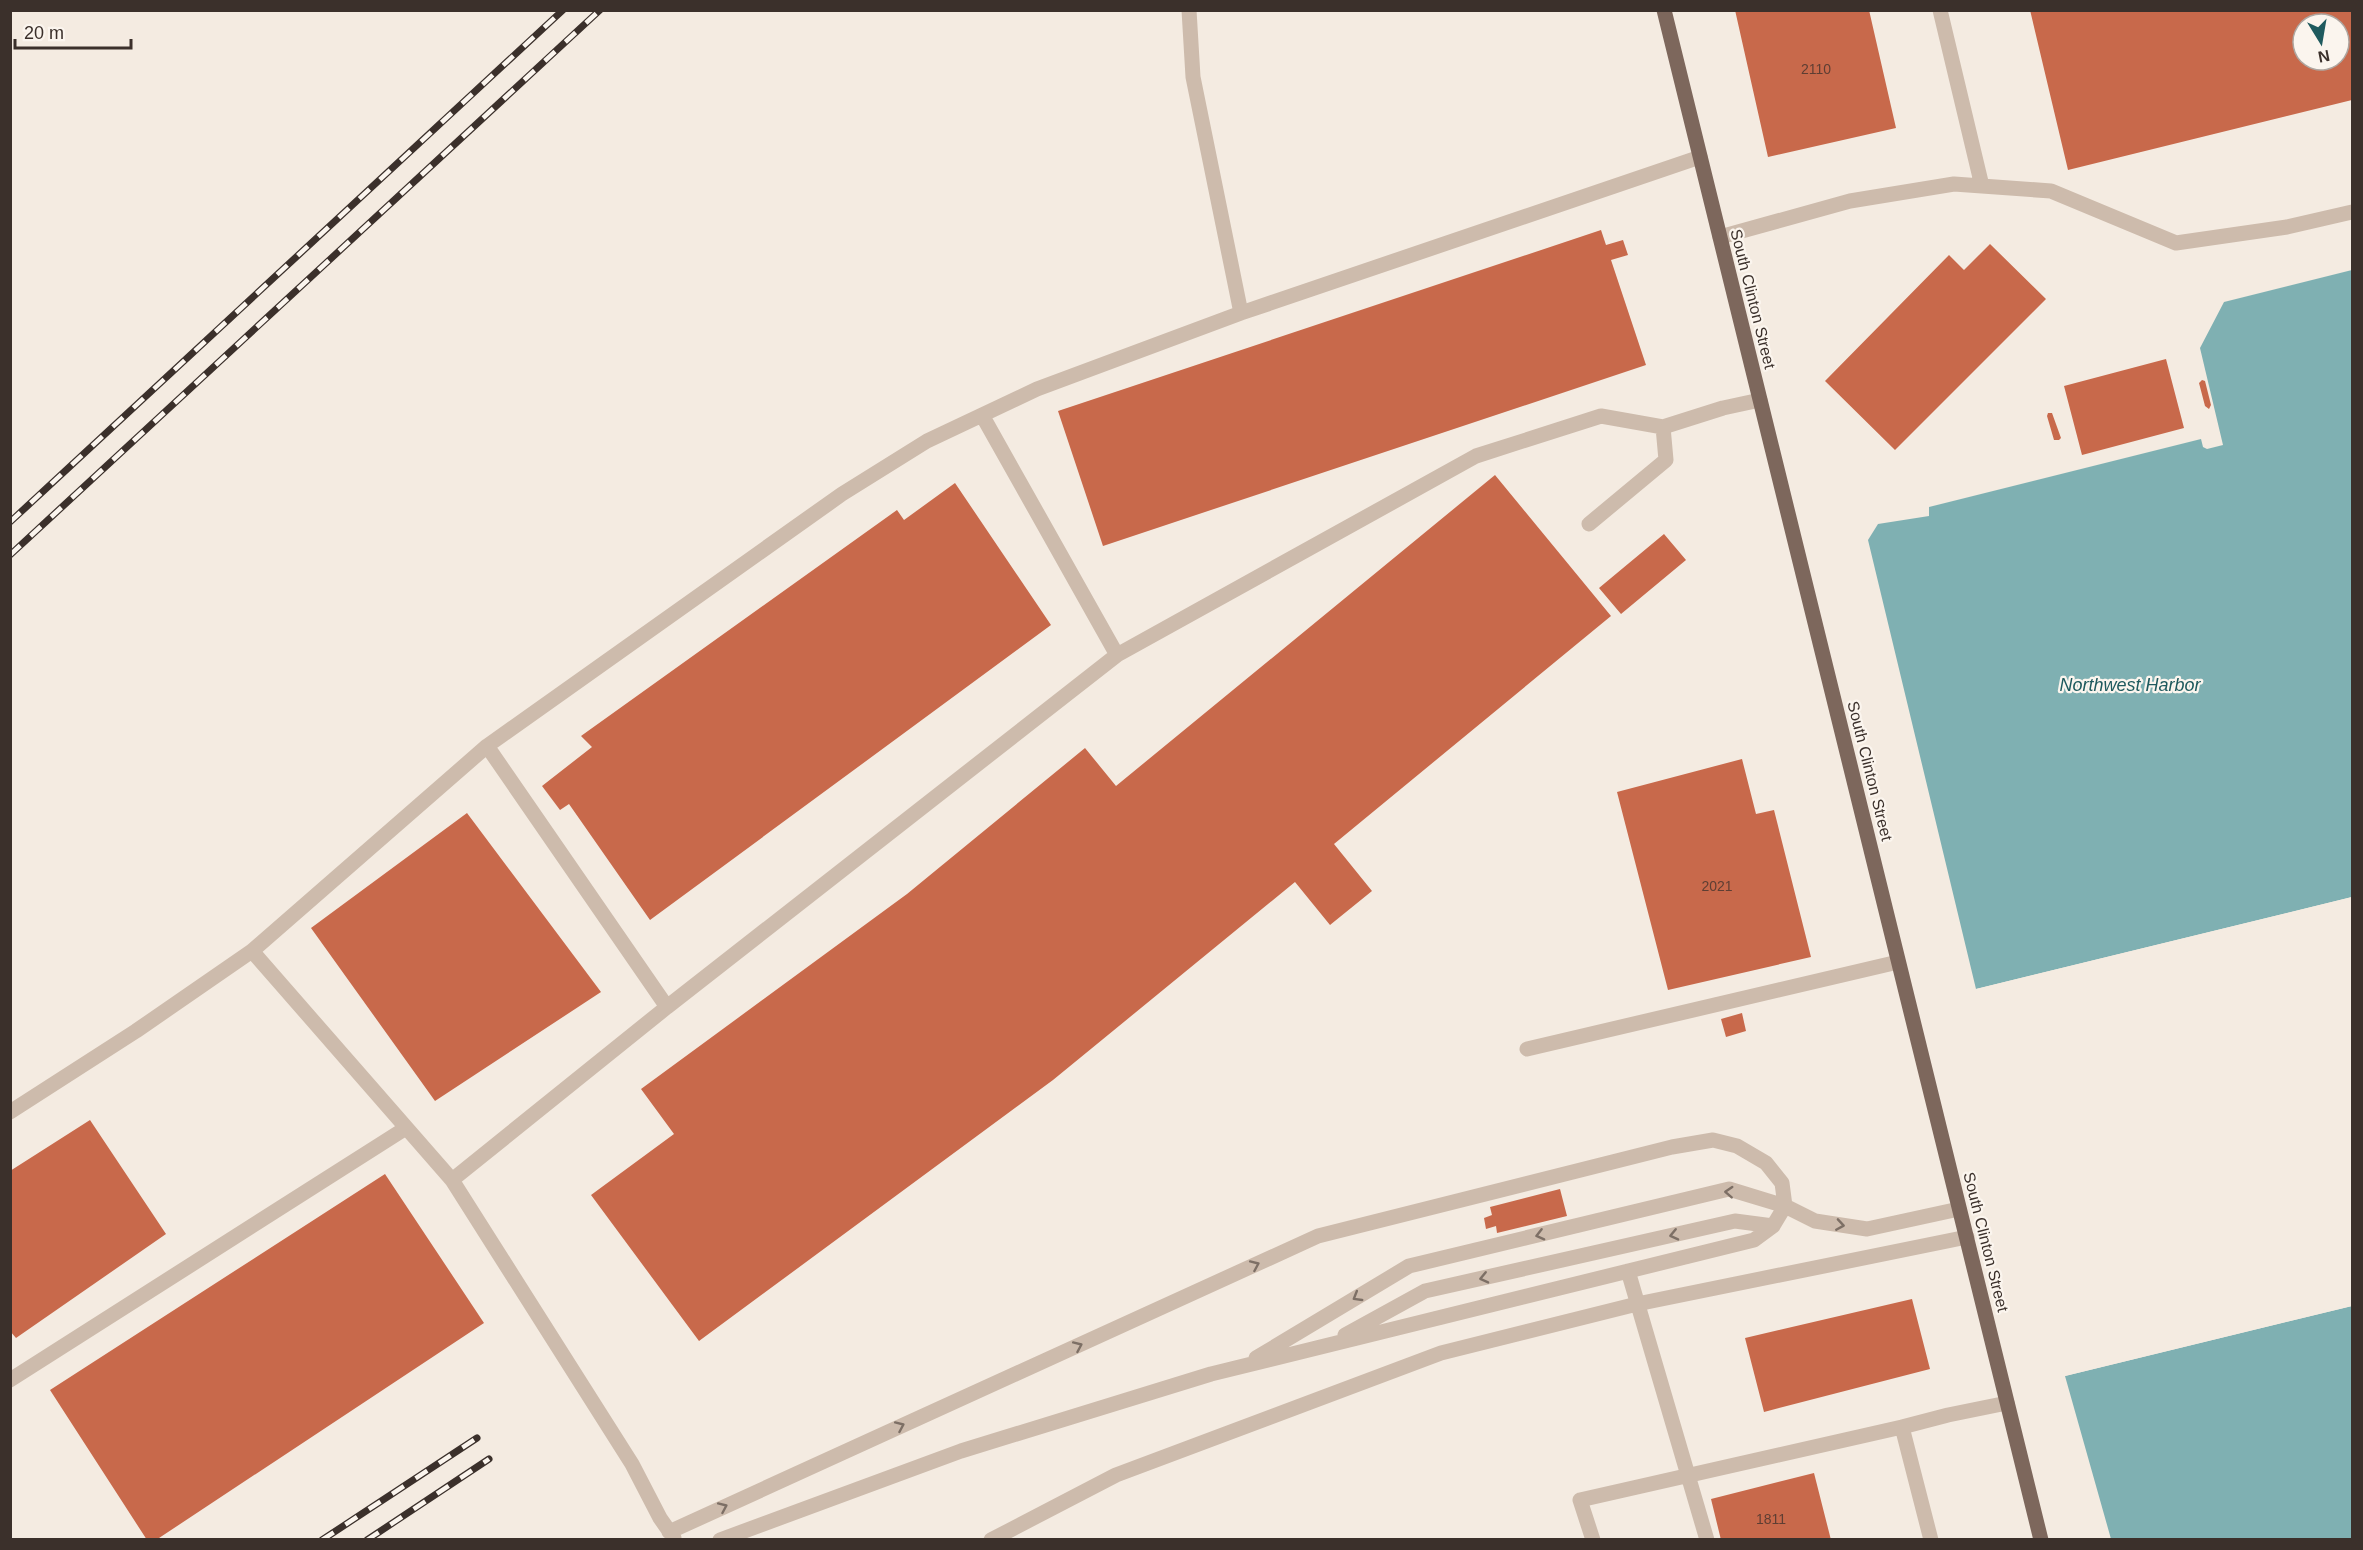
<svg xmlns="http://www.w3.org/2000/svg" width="2363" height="1550" font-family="Helvetica,sans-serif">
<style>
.water{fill:#7fb0b2}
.pier{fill:#f4ebe1}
.building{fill:#c8694b;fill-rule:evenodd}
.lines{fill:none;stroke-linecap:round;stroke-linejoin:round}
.minor{stroke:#cdbbac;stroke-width:15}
.major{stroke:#7d675c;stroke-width:15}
.rail-casing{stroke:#3b302b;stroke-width:7}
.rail{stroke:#fbf5ee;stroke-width:4.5;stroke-dasharray:14;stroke-linecap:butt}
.oneway{stroke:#7d6f65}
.labels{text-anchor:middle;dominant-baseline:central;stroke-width:4.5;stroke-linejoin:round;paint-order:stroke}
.number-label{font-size:14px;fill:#5e3e33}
.street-label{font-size:16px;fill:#3b302b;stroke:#fbf5ee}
.water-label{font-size:18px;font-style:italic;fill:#1f5a5e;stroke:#fbf5ee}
</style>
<rect width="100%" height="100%" fill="#f4ebe1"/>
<path class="water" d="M2352,270V897L1976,989L1868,540L1878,524L1929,516V507L2201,439L2203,447L2207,449L2223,445L2200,348L2224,302Z
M2352,1306V1539H2111L2065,1376Z"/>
<path class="pier" d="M2352,897V900L1977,991L1976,989Z
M2352,1303V1306L2065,1376L2064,1373Z"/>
<path class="building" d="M1735,10H1869L1896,128L1768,157Z
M2030,10H2352V100L2068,170ZM2303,24H2339V60H2303Z
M1601,230L1606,245L1623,240L1628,255L1611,260L1646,365L1103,546L1058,411Z
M1990,244L2046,299L1895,450L1825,381L1949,255L1964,270Z
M2166,359L2184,428L2082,455L2064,386Z
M2202,380L2205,381L2211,405L2209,409L2205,406L2199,383Z
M2048,413H2052L2061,438L2059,440H2054L2047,416Z
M1495,475L1611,616L1334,844L1372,891L1330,925L1295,882L1053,1080L699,1341L591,1195L674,1134L641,1089L907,894L1085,748L1116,786Z
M955,483L1051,625L650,920L569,804L560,810L542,786L592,747L581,736L897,510L904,520Z
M1664,534L1686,560L1621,614L1599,588Z
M1742,759L1756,814L1774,810L1811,957L1668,990L1617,792Z
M467,813L601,992L435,1101L311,928Z
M1742,1013L1746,1031L1726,1037L1721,1019Z
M90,1120L166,1234L16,1338L10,1331V1171Z
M385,1174L484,1323L156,1540H147L50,1390Z
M1560,1189L1567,1216L1497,1233L1496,1226L1486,1229L1484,1218L1492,1215L1490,1207Z
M1912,1299L1930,1369L1764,1412L1745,1338Z
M1814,1473L1831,1540H1721L1711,1499Z"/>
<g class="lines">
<path class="minor" d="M1189,10L1193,77L1241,313
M1940,10L1982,186
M1720,237L1850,201L1954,184L2051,191L2176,243L2287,227L2352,212
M1589,524L1666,460L1663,427
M1117,655L1476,456L1601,416L1663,427L1723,408L1760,400
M252,951L452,1180L632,1464L660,1518L674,1538
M667,1007L1117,655L982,415
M1527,1049L1898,962
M10,1112L136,1031L252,951L487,746L842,494L927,441L1037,389L1241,313L1700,157
M452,1180L667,1007L487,746
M1628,1271L1707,1540
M1345,1335L1425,1291L1735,1221L1773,1226
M1256,1358L1409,1266L1729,1189L1785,1206L1815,1221L1867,1229L1959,1209
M10,1380L406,1128
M1902,1427L1948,1415L2007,1403
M669,1532L1318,1236L1672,1147L1713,1140L1737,1146L1766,1163L1782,1183L1785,1206L1773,1226L1754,1240L1211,1374L961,1451L720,1540
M991,1540L1116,1475L1441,1353L1637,1304L1967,1237
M1593,1540L1580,1500L1902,1427L1931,1540"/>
<path class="major" d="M1664,10L2041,1540"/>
<defs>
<path id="rail" d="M10,522L563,10
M10,555L600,10
M322,1540L477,1438
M367,1540L489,1459"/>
</defs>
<use href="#rail" class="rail-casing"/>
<use href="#rail" class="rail"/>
</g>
<defs><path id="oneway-chevron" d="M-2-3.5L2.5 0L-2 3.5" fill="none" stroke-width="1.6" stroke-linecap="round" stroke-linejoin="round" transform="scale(1.5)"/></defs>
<g class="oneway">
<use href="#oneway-chevron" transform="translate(1729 1192) rotate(-177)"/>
<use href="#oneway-chevron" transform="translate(1840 1225) rotate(9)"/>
<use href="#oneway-chevron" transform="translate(1540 1235) rotate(166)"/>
<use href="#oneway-chevron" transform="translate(1674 1235) rotate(167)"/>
<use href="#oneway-chevron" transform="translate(1255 1265) rotate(-24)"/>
<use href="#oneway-chevron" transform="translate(1484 1278) rotate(167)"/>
<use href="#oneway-chevron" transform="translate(1357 1297) rotate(149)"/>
<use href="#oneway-chevron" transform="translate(1078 1346) rotate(-24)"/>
<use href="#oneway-chevron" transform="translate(900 1426) rotate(-24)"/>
<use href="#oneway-chevron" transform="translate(723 1507) rotate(-24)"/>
</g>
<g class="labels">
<g class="number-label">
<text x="1816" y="69">2110</text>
<text x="1717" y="886">2021</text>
<text x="1771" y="1519">1811</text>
</g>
<g class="street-label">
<text transform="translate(1753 299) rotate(76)">South Clinton Street</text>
<text transform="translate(1870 771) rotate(76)">South Clinton Street</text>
<text transform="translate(1986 1242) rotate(76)">South Clinton Street</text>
</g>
<g class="water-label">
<text x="2130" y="685">Northwest Harbor</text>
</g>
</g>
<rect width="2363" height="1550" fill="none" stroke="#3b302b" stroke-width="24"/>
<g transform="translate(2321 42) rotate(169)"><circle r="28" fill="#fbf5ee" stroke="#aea6a0" stroke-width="1.5"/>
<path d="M0-4.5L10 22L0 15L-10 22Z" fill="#1f5a5e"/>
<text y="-9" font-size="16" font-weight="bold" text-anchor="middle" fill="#3b302b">N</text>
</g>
<path d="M15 39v9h116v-9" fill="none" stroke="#3b302b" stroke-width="3"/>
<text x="24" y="39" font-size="18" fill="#3b302b" stroke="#fbf5ee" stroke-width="4.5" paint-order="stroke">20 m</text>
</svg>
